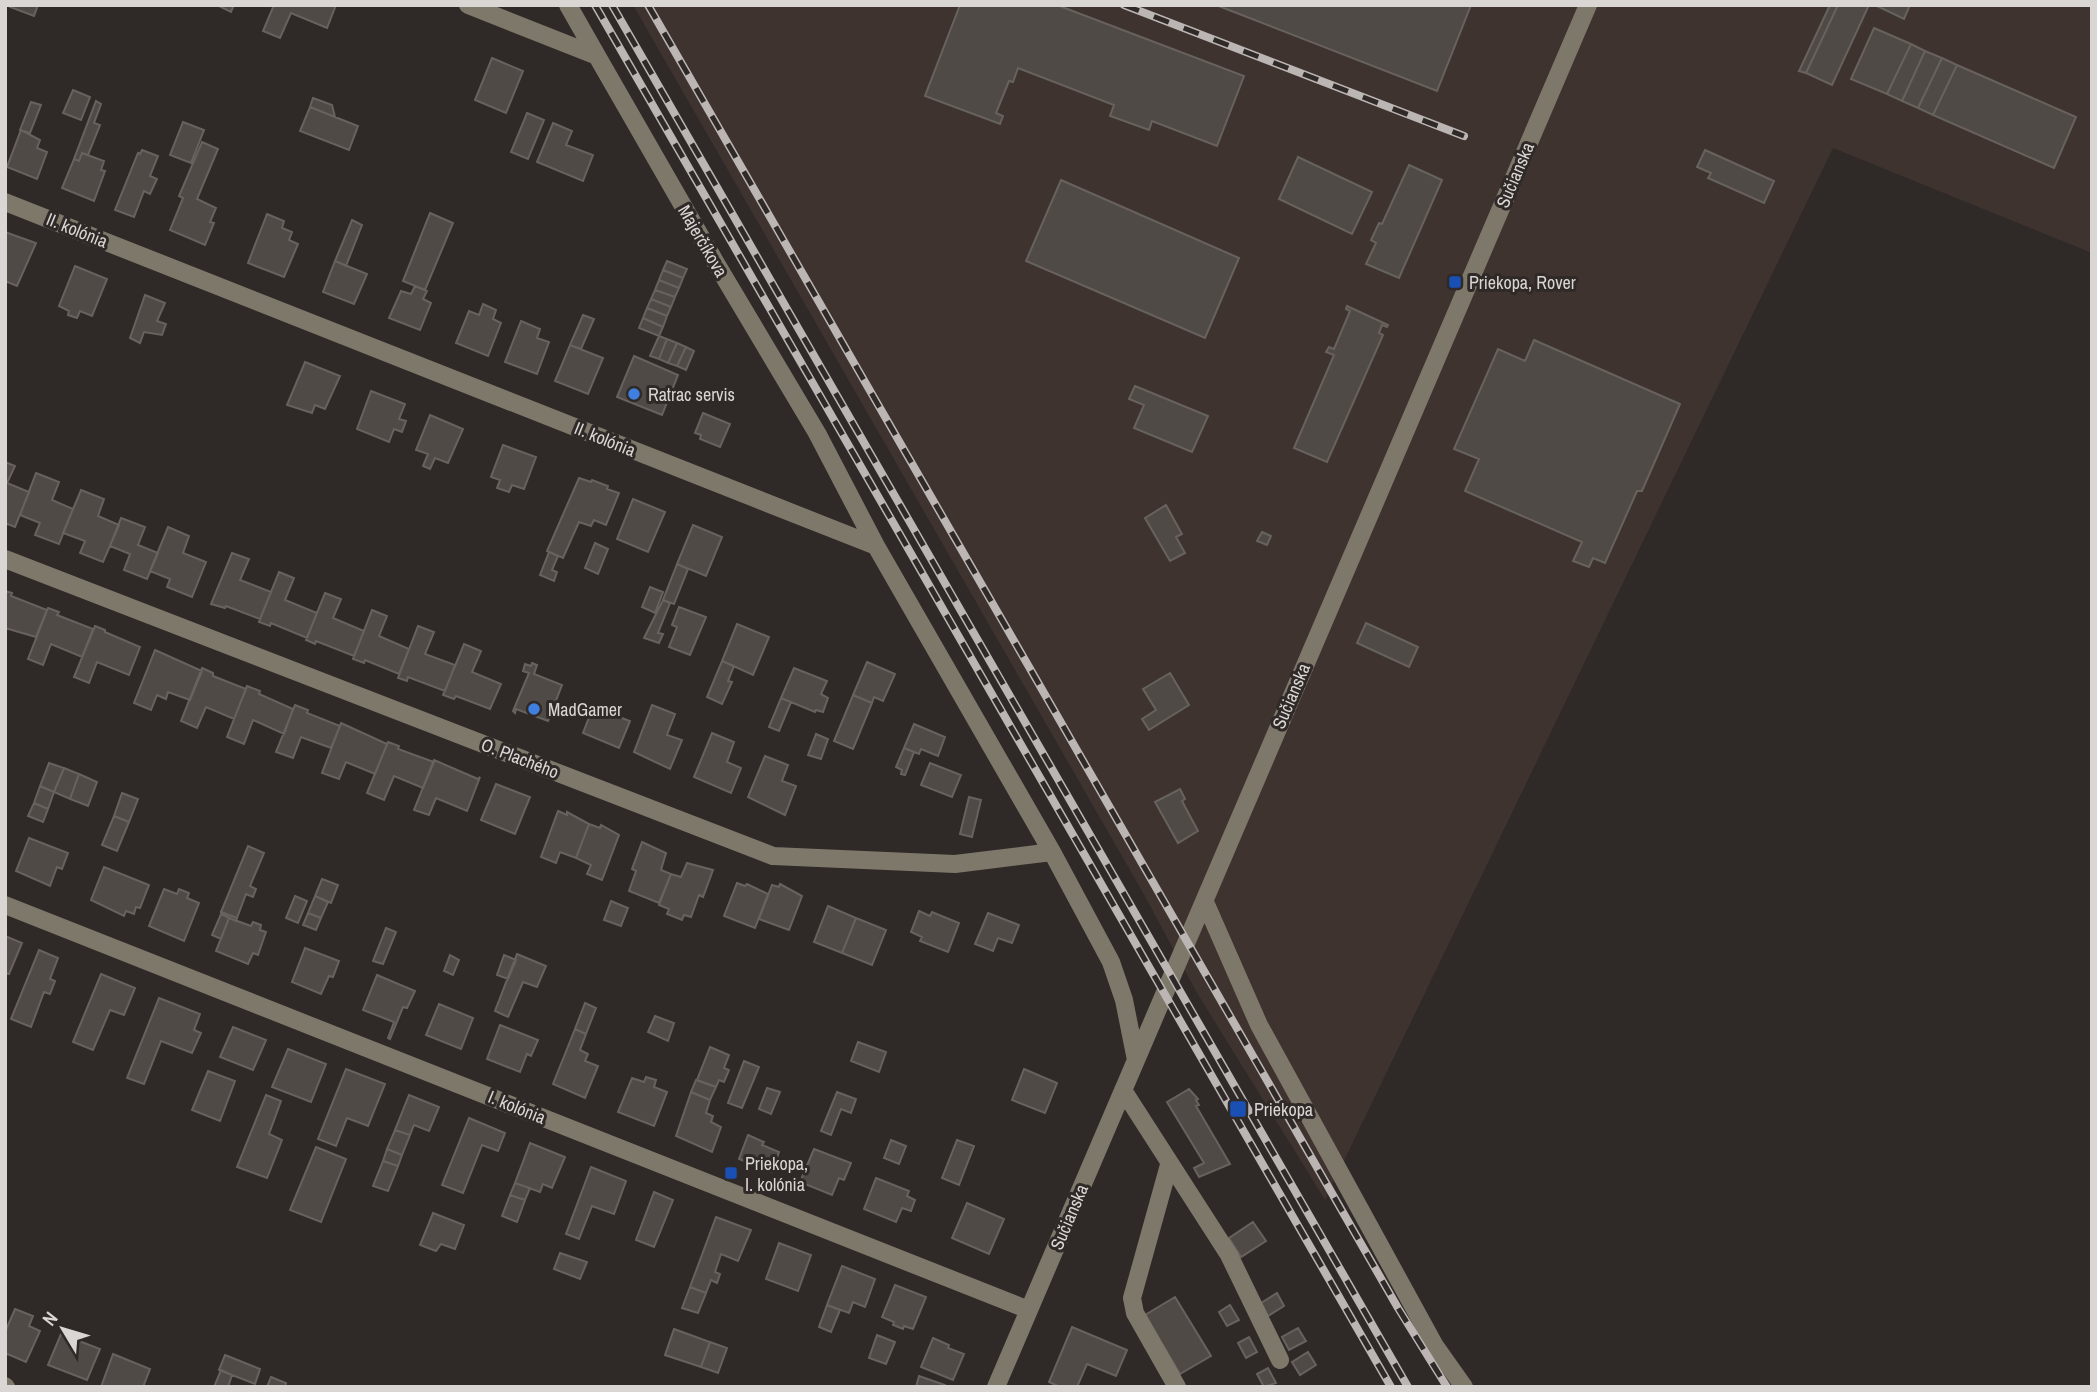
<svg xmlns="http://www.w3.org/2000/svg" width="2097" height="1392" font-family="'Archivo Narrow',sans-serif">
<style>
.built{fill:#3e332f}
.building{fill:#504a47;stroke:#68625f;stroke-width:2}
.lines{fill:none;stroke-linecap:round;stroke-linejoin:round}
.minor{stroke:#7e786b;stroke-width:18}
.rail-casing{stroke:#bbb6b4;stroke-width:8}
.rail{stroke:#2f2927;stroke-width:5;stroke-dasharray:16;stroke-linecap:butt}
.transit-dot{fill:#1a4fb4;stroke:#2f2927;stroke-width:2.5}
.shop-dot{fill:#3f7fe0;stroke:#2f2927;stroke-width:2.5}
.labels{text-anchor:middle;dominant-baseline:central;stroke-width:6;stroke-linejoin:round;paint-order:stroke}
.street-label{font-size:18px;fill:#dad6d4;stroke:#2f2927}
.poi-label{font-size:18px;fill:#dad6d4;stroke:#2f2927;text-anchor:start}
</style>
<rect width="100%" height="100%" fill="#2f2927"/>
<path class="built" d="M633,5H2092V253L1833,148L1325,1200L1197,993L1142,891Z"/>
<path class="building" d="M11,5H38L34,16L10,7Z
M217,5H234L231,12Z
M274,5H336L327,28L291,13L280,38L263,31Z
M960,5H1057L1244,76L1217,146L1152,121L1149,130L1110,116L1114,105L1018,68L1013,82L1009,81L996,113L1003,116L1000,124L925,96Z
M1216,5H1471L1437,91Z
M1830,5H1838L1806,73L1799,71Z
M1838,5H1869L1832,85L1806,73Z
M1875,5H1910L1904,19Z
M1874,28L1911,44L1887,94L1851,79Z
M1911,44L1925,51L1902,101L1887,94Z
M1925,51L1942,58L1918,108L1902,101Z
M492,58L523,71L506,113L475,100Z
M1942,58L1957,65L1933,115L1918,108Z
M1957,65L2076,117L2054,168L1933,115Z
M73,90L90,97L81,120L63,113Z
M313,98L332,105L335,117L310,107Z
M96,101L101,104L94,123L100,125L88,155L82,153L79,161L74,159Z
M31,102L41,105L30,133L20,130Z
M310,107L358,126L349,150L300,131Z
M527,113L544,120L528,159L511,152Z
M183,122L204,130L191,163L170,155Z
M553,123L572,131L566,145L593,155L583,181L537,162Z
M21,130L40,140L37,148L47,152L37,179L7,167Z
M202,142L218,149L197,199L216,208L210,222L214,223L205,245L170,230L183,198L179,196Z
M142,150L158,156L150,176L157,179L150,194L144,191L134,217L115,210L138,153L140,154Z
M1705,150L1774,181L1764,203L1708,178L1711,173L1697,167Z
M82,153L104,161L101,170L105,171L94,201L62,188L74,159L79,161Z
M1298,157L1372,192L1352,234L1279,199Z
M1409,165L1442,180L1399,278L1366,264L1376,243L1371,240L1379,223L1382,224Z
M1061,180L1239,258L1205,338L1026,261Z
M430,213L453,223L425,290L403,281Z
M267,214L284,221L282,228L292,232L289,240L298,244L284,277L248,263Z
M352,220L362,225L346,266L335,261Z
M5,232L36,243L17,286L5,281Z
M335,261L367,274L354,304L323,292Z
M667,261L687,269L683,278L663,270Z
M75,266L107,279L92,316L80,311L77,318L68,315L69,311L59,306Z
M663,270L683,278L679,288L659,280Z
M659,280L679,288L675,297L655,290Z
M415,286L427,291L423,299L431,303L420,330L389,318L401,291L411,294Z
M655,290L675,297L671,307L651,299Z
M145,295L165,303L157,321L166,324L162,335L144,332L140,343L130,338Z
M651,299L671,307L667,316L647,308Z
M483,304L496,310L493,319L501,323L488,356L456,343L469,311L479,315Z
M1347,306L1388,325L1387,327L1382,325L1379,333L1383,335L1327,462L1294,448L1334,355L1326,352L1329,347L1334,349L1350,311L1346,309Z
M647,308L667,316L663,327L643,318Z
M583,315L594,319L581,349L570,345Z
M643,318L663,327L659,336L639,328Z
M521,321L540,329L537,338L549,342L537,374L505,362Z
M659,336L667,339L659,359L650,356Z
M667,339L677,343L668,363L659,359Z
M1534,340L1680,404L1642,491H1637L1605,563L1593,558L1589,567L1573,561L1582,542L1465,491L1479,459L1454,449L1498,349L1525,361Z
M677,343L686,347L677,366L668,363Z
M570,345L603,358L588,394L555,381Z
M686,347L694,351L686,370L677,366Z
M634,356L678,375L662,415L617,397Z
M305,362L340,376L325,409L315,405L312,413L287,405Z
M1135,386L1208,416L1192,452L1134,428L1144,405L1129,399Z
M371,391L405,404L399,419L406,421L402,432L394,429L389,442L357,429Z
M703,413L730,424L720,447L700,439L701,435L695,433Z
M430,415L463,429L448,463L435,458L430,469L423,466L428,454L416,450Z
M503,445L536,457L524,489L512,485L509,492L497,488L500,480L491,477Z
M5,462L15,466L7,483L29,492L15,527L5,523Z
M36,473L59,482L52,500L73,509L59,544L35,535L40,523L20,515Z
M579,478L591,482L592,480L608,486L607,489L619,493L606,525L594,520L591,526L579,522L563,558L547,551Z
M81,490L104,499L98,516L119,525L103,562L80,553L85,541L63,533Z
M633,499L665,512L648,552L617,539Z
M1166,505L1182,534L1176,537L1185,553L1170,561L1145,518Z
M121,518L145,527L138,545L158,553L147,579L124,570L130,554L110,546Z
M693,525L722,537L706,576L677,564Z
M168,527L189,536L183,553L206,562L192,597L167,587L170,579L150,571Z
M1262,532L1271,536L1267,545L1257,541Z
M595,543L608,549L598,574L585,568Z
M549,552L558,556L552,570L557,572L554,581L540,575Z
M232,553L249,559L240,580L271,592L260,619L226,606L225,608L211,604Z
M677,564L688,569L674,604L663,600Z
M279,572L294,578L285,600L317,613L307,638L271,623L270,626L259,622Z
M650,587L663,592L655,613L642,607Z
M5,591L12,593L11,596L47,610L36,637L5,628Z
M325,593L341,599L333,618L364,631L354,656L316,641L315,644L306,640Z
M663,600L670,603L658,633L663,634L659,643L644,638Z
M679,607L706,617L690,655L669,647L677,627L672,625Z
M48,608L59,612L57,615L93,629L82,657L51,644L43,665L28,659Z
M372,610L387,616L379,636L409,649L399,674L365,660L364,663L353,659Z
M1366,623L1418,647L1409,667L1357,643Z
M737,624L769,637L753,675L722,661Z
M95,626L105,630V632L140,647L129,675L97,662L89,683L74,677Z
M418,626L434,632L425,654L455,665L445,691L408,677L407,681L398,678Z
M464,644L481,651L472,672L501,684L490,709L456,696L454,699L443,695Z
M155,650L202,671L190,700L168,692L166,699L157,695L151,710L134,703Z
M722,661L734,666L728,681L732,682L722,704L707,697Z
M867,662L895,674L883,701L874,697L872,703L853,695Z
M532,663L537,665L534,674L562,685L548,721L516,709L515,713L513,711L529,673L523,671L525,664L531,666Z
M202,668L213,673V676L246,689L234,719L206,707L197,728L181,721Z
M794,668L827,681L821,694L828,698L823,712L816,710L815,712L781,698Z
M1170,673L1189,705L1149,730L1142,719L1156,710L1143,689Z
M247,686L260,691L259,694L293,709L284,734L253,720L244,744L227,737Z
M853,695L872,703L853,749L834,741Z
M781,698L791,702L779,731L769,727Z
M295,705L308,710L307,713L340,726L331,748L301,737L293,758L276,752Z
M652,705L675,714L667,735L682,740L670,769L634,752Z
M593,707L630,721L619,748L583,733Z
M341,723L387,744L375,774L346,762L339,779L322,773Z
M914,724L945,737L938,756L921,749L919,754L904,748Z
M712,733L734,742L727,762L741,768L731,793L694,777Z
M816,734L828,739L821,759L808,755Z
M388,742L399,746L398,749L434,762L423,788L394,776L384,800L367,793Z
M904,748L914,752L905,775L901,774L902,770L896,767Z
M765,756L788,765L782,781L796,786L785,815L748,797Z
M434,760L478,779L480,777L467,811L436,798L429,815L414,810Z
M49,763L64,768L54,792L40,786Z
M930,763L961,775L952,797L921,785Z
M64,768L79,774L70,799L54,792Z
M79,774L97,782L88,806L70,799Z
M496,784L530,797L515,834L481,820Z
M40,786L54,792L48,809L34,803Z
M1180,789L1185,799L1182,801L1198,831L1178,843L1155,802Z
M122,793L138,799L129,822L114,816Z
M969,797L981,800L972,837L960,834Z
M34,803L48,809L43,822L28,816Z
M558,811L567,815V812L589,824L576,858L560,852L556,863L541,857Z
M114,816L129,822L117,851L102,845Z
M589,824L600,828L601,825L619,835L602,880L587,874L591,865L576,858Z
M29,838L68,853L62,869L57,867L50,886L16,871Z
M642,842L666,853L661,870L671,874L659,903L629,891L636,871L632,869Z
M248,846L264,853L250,886L256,889L253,897L246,894L237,918L221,912Z
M687,863L713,870L703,897L699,895L691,917L684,915L682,920L667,914L669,909L659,905L671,874L681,877Z
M104,867L149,885L140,908L136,907L134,914L126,911L124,916L91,900Z
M322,879L338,885L331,903L315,896Z
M737,883L745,886L747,884L768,894L755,928L724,916Z
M780,884L802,896L789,930L759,919L772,885L779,887Z
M164,889L177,894L179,889L189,893L187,898L199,903L184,941L149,926Z
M295,896L307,901L298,923L286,918Z
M315,896L328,902L321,918L308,913Z
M611,901L628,908L621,926L604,920Z
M828,906L856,918L842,953L814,942Z
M919,911L930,916L932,912L959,923L948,952L920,941L922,937L911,932Z
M221,912L237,918L236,921L221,914Z
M308,913L321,918L316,930L303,925Z
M988,913L1019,925L1012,943L998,938L993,951L975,944Z
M221,914L229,918L221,939L212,935Z
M229,918L251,926L253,922L261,925L260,930L266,932L258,955L253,953L248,964L216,951Z
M856,918L886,930L872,965L842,953Z
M386,928L396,932L383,964L373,961Z
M5,936L22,943L9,974L5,973Z
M305,948L339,961L333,977L329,976L321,994L292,982Z
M39,950L58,958L50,979L55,981L50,994L44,992L31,1027L11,1019Z
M517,954L546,966L537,987L523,982L508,1017L495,1011Z
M450,955L459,960L453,975L444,971Z
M504,955L516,960L508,979L497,975Z
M101,974L135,988L124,1015L110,1010L93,1050L73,1042Z
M377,975L415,991L407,1008L403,1007L390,1039L388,1038L394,1022L363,1010Z
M159,998L200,1014L194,1030L201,1033L192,1053L161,1041L144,1084L127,1078Z
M585,1003L596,1008L586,1034L575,1029Z
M439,1004L473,1018L461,1049L426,1035Z
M655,1016L674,1023L668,1041L648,1032Z
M500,1025L538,1040L531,1056L527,1054L520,1072L487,1059Z
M233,1027L266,1040L253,1070L220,1057Z
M575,1029L586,1034L580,1050L588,1054L585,1061L598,1066L585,1098L553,1084Z
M858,1042L886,1052L879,1072L851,1061Z
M710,1047L729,1055L724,1068L729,1070L724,1082L719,1080L716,1087L697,1080Z
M288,1049L326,1064L311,1102L272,1087Z
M744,1061L759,1067L742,1108L728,1103Z
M346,1069L385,1084L368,1126L347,1118L336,1146L318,1139Z
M1024,1069L1057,1083L1045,1113L1012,1100Z
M208,1071L235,1081L220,1121L192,1110Z
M646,1077L656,1080L654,1087L667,1092L654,1126L618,1112L632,1078L644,1082Z
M696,1080L716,1087L710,1100L691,1092Z
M767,1088L780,1092L771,1114L759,1109Z
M1189,1089L1198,1099L1196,1100L1199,1105L1196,1106L1230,1164L1199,1177L1194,1168L1204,1163L1167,1102Z
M691,1092L710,1100L706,1113L713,1116L711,1122L721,1127L712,1152L676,1136Z
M837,1092L856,1099L851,1113L841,1109L831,1135L821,1131Z
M266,1095L281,1101L269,1134L282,1140L267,1178L237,1167Z
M409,1095L439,1107L429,1131L414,1125L410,1135L395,1130Z
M469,1118L505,1133L498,1151L482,1145L463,1193L442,1185Z
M395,1130L410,1135L402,1155L387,1149Z
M748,1135L764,1142L762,1145L779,1152L772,1172L739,1159Z
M891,1140L906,1146L899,1164L884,1158Z
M957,1140L974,1146L959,1185L942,1178Z
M530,1143L565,1157L552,1188L543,1184L540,1192L515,1183Z
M316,1147L346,1159L321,1222L290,1210Z
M387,1149L402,1155L398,1166L383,1161Z
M814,1149L851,1163L844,1180L839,1178L832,1195L800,1182Z
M383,1161L398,1166L388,1191L373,1186Z
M591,1167L626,1181L614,1214L592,1206L579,1239L566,1234Z
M876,1178L909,1191L907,1196L915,1200L911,1211L902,1208L896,1222L864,1209Z
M515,1183L530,1188L525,1200L510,1195Z
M654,1192L673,1200L654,1247L636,1240Z
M510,1195L525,1200L517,1222L502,1216Z
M967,1203L1004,1219L989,1254L952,1238Z
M433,1213L464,1225L455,1249L441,1244L436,1251L420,1245Z
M716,1217L751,1230L738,1261L721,1254L715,1272L720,1274L717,1283L711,1280L706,1293L690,1287Z
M1253,1222L1266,1241L1241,1257L1229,1238Z
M779,1243L811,1255L798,1291L766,1279Z
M560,1253L587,1262L580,1279L554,1269Z
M842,1266L875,1279L865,1307L853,1302L849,1313L827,1305Z
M895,1285L926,1297L913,1329L904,1326L903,1329L893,1325L894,1322L882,1317Z
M690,1287L706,1293L698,1313L682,1308Z
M1277,1293L1284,1306L1268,1316L1261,1303Z
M1175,1297L1211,1356L1180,1374L1145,1315Z
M827,1305L840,1310L831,1332L819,1327Z
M1230,1305L1239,1320L1227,1326L1219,1312Z
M15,1309L33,1316L29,1326L40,1331L26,1362L5,1353V1332Z
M1072,1327L1127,1350L1116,1376L1087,1364L1077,1387H1060L1049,1382Z
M1298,1328L1306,1341L1289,1350L1282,1337Z
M674,1329L710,1342L701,1367L665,1355Z
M61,1334L100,1349L87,1380L48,1365Z
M877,1335L895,1342L886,1364L869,1358Z
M1249,1337L1257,1352L1246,1358L1238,1343Z
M933,1338L949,1345L948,1348L964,1354L953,1380L921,1367Z
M710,1342L727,1348L718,1373L701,1367Z
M1308,1352L1316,1365L1300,1375L1292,1362Z
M113,1354L150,1369L143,1387H101Z
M225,1355L260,1369L255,1384L219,1370Z
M1268,1368L1276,1383L1264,1387L1257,1374Z
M221,1370L232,1375L228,1387H214Z
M919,1376L945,1385L944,1387H916Z
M271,1377L286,1383L285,1387H267Z"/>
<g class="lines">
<path class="minor" d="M468,5L597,56L717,265L817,433L876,546
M568,5L597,56
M5,202L876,546L1052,852L1111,962L1124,1000L1136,1060
M5,559L773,856L955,864L1052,852
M1205,902L1259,1025L1435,1346L1464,1387
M5,905L1029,1310
M1123,1090L1229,1255L1280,1360
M1169,1165L1132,1298L1135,1313L1177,1387
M5,1386L6,1387
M996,1387L1588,5"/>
<defs>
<path id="rail" d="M595,5L1391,1387
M612,5L1408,1387
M648,5L1398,1308L1447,1387
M1124,5L1464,136"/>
</defs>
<use href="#rail" class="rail-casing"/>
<use href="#rail" class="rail"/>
</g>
<g class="transit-dot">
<rect x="1448" y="275" width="14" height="14" rx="3.5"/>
<rect x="1229" y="1100" width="18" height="18" rx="3.5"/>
<rect x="724" y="1166" width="14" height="14" rx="3.5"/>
</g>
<g class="shop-dot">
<circle cx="634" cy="394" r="7"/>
<circle cx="534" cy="709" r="7"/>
</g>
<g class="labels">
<g class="street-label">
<text transform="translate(1515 175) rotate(-67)">Sučianska</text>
<text transform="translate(77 230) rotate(22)">II. kolónia</text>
<text transform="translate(703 241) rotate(60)">Majerčíkova</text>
<text transform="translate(605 439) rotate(22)">II. kolónia</text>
<text transform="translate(1291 696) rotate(-67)">Sučianska</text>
<text transform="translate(520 758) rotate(21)">O. Plachého</text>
<text transform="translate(517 1107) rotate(22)">I. kolónia</text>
<text transform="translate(1069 1217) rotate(-67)">Sučianska</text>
</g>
<g class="poi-label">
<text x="1469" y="282">Priekopa, Rover</text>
<text x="648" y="394">Ratrac servis</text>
<text x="548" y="709">MadGamer</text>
<text x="1254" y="1109">Priekopa</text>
<text x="745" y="1163">Priekopa,<tspan x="745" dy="21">I. kolónia</tspan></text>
</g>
</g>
<rect width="2097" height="1392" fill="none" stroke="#dad6d4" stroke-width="14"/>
<g transform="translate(63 1329) rotate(308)" stroke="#2f2927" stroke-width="5" paint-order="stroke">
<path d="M0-5L12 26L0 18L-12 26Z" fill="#dad6d4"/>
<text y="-10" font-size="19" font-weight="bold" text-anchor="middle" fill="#dad6d4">N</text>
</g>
</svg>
